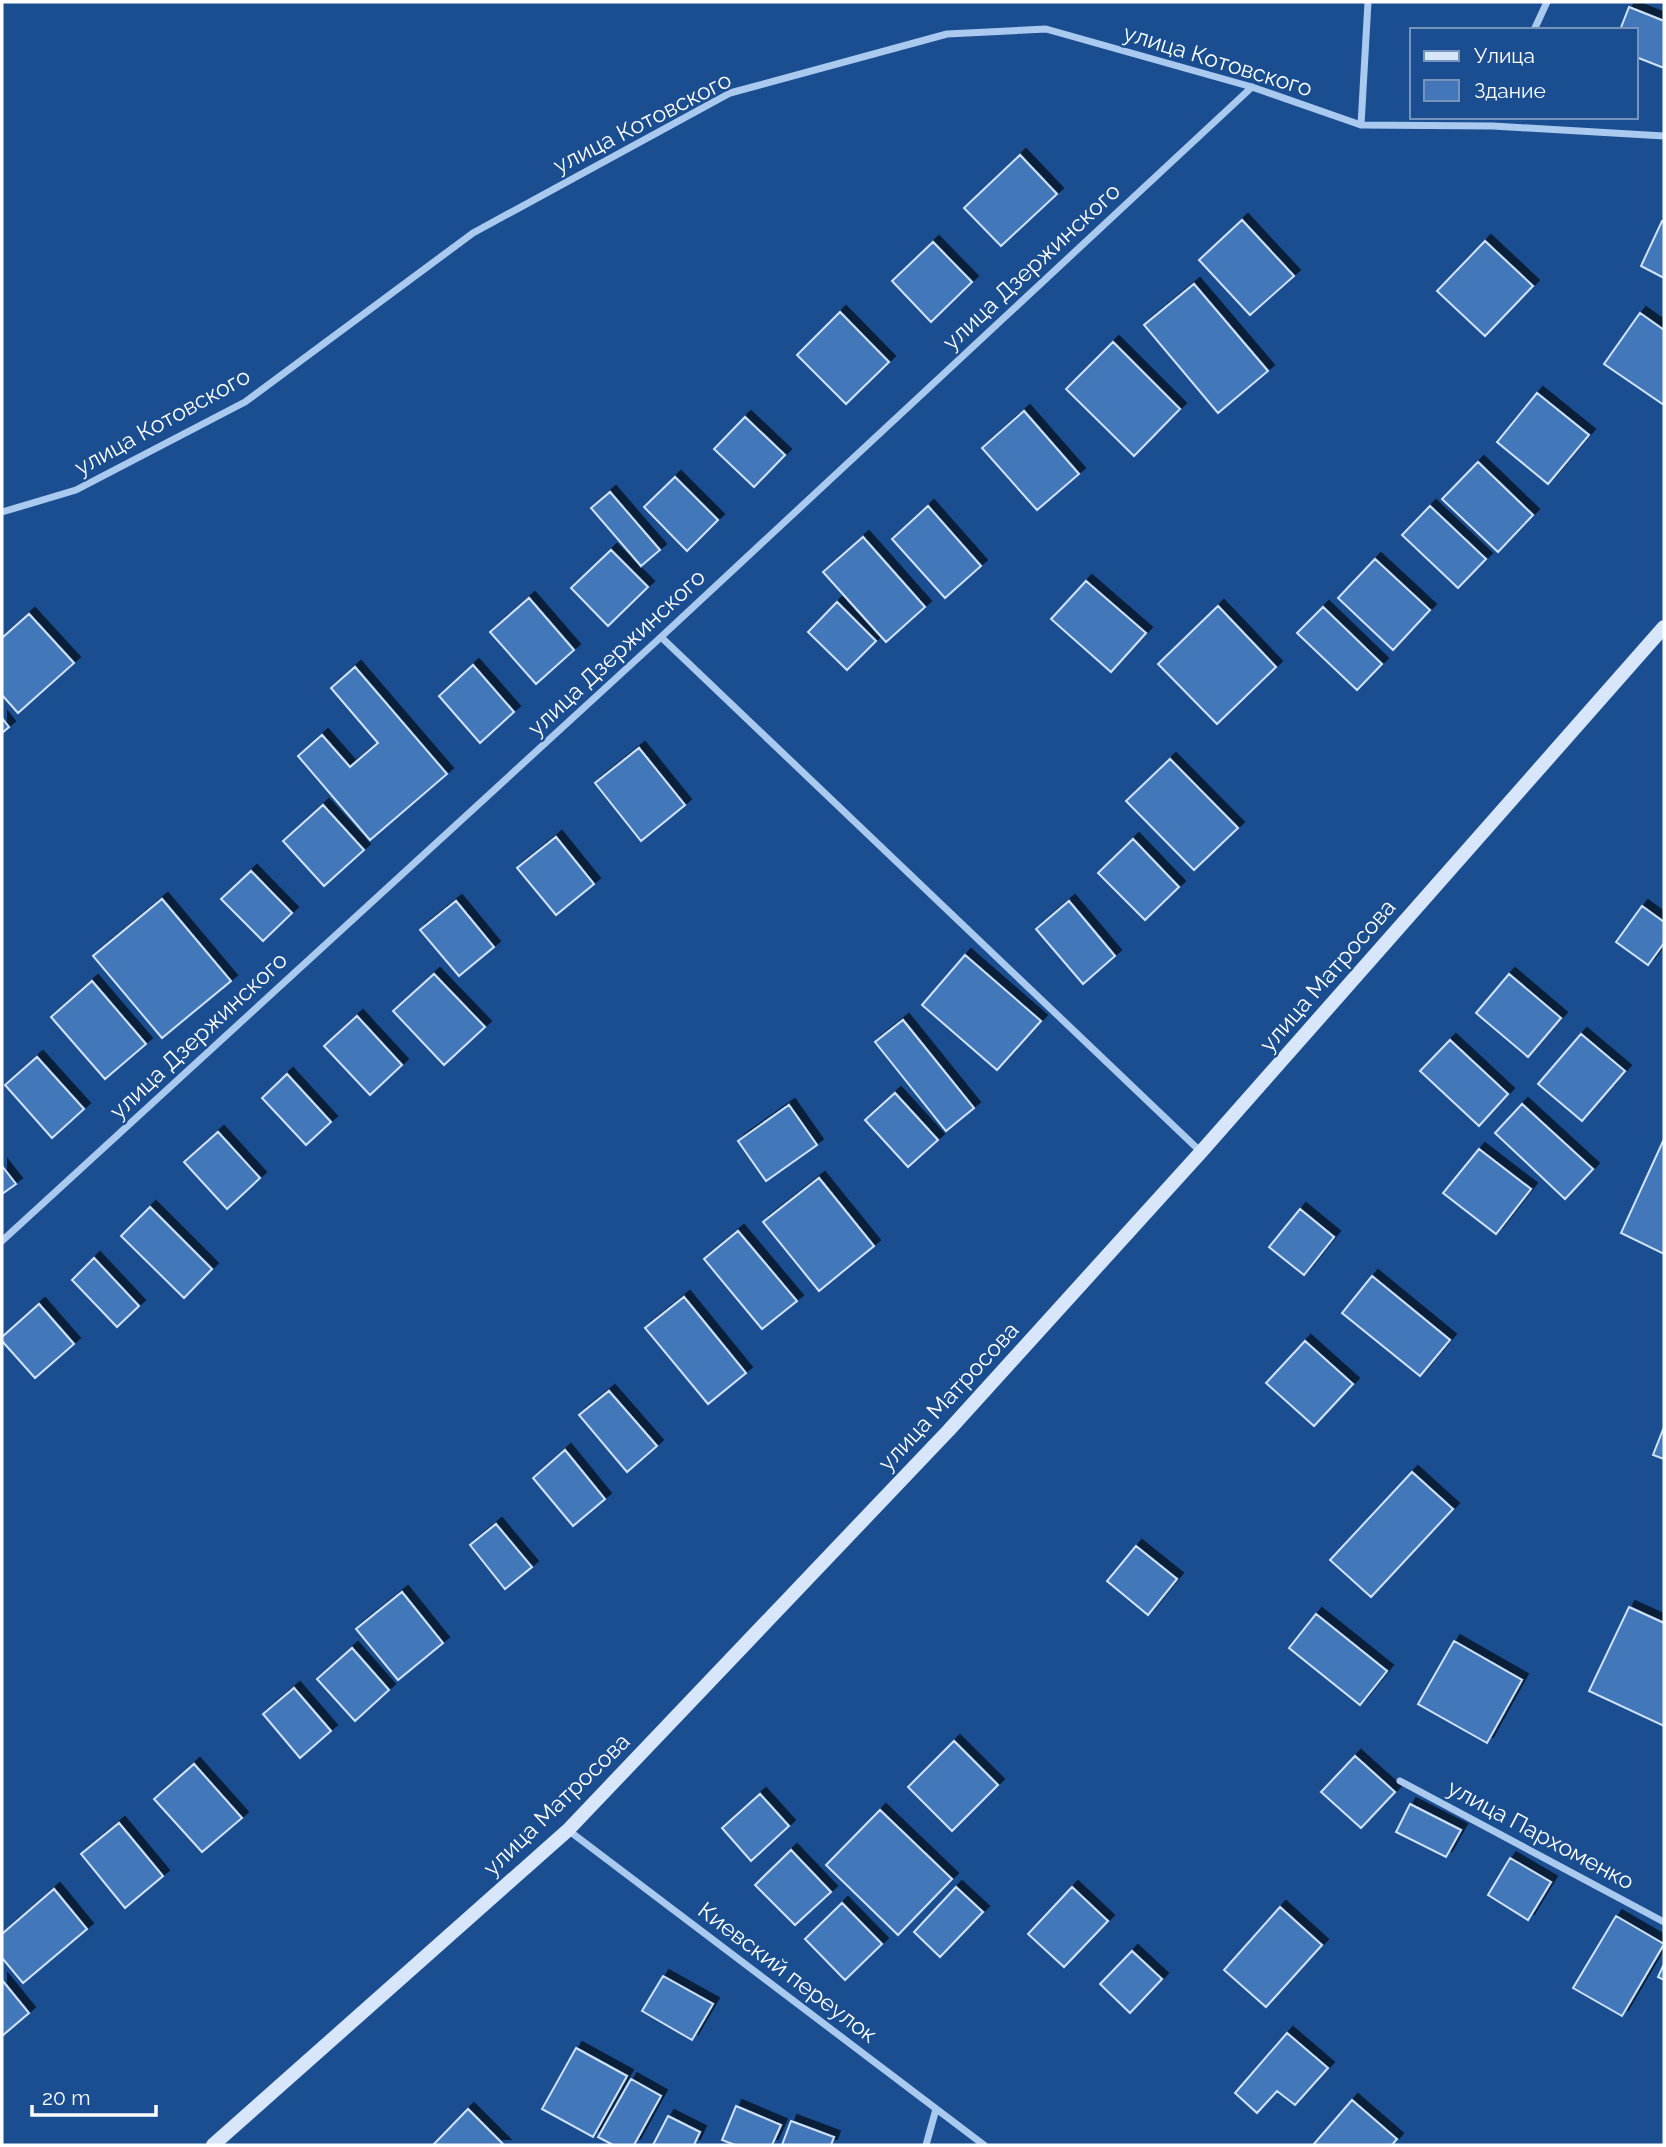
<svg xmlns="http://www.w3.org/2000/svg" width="1666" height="2147" font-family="Raleway,sans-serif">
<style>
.building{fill:#4377b9;stroke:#d0e3fa;stroke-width:2;filter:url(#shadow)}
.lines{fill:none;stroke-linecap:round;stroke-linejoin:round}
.street{stroke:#aac9ef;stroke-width:7}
.secondary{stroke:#d7e6fa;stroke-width:14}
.labels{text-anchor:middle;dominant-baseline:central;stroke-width:5;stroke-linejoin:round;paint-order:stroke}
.street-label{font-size:23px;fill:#fff;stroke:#1a4e91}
</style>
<defs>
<filter id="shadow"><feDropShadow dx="6" dy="-6" stdDeviation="0" flood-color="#0009"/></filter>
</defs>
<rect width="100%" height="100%" fill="#1a4e91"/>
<path class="building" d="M1629,7L1664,21V68L1636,57V30H1620Z
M1020,155L1057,194L1001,246L964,208Z
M1242,220L1294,276L1250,315L1199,260Z
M1662,221L1664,222V278L1641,266Z
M1485,241L1533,286L1485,336L1437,291Z
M933,242L972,282L931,322L892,281Z
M1194,284L1268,371L1218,413L1144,325Z
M840,312L889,362L846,404L797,355Z
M1640,313L1664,330V405L1604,364Z
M1113,342L1180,409L1134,456L1066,389Z
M1537,393L1589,435L1548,484L1497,442Z
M1024,411L1079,474L1037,510L982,448Z
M745,417L785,455L754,487L714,449Z
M1478,462L1533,515L1498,552L1442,499Z
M675,477L718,520L687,551L644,507Z
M610,492L660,550L641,566L591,508Z
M928,506L981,566L945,598L892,539Z
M1430,506L1486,559L1458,588L1402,535Z
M863,537L925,607L886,642L823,572Z
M611,550L648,587L608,626L571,588Z
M1375,559L1430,610L1393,650L1338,598Z
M1086,581L1146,633L1111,672L1051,619Z
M529,598L574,650L536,684L490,632Z
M837,602L876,641L847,670L808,632Z
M1218,606L1276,667L1217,724L1158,664Z
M1323,607L1382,664L1357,690L1297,633Z
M29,614L74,663L18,713L2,695V638Z
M473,665L514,712L480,743L439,696Z
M355,667L447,774L370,840L298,756L322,735L350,767L378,743L331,688Z
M2,718L9,727L2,733Z
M639,748L685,805L641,841L595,783Z
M1170,759L1238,828L1194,870L1126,801Z
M323,805L364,850L324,886L283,841Z
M556,837L594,884L556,915L517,868Z
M1133,839L1179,887L1145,920L1098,873Z
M251,871L292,913L263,941L221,899Z
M162,899L231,981L162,1038L93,956Z
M456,901L494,947L459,976L420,930Z
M1069,901L1115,956L1083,984L1036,929Z
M1642,906L1664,922V943L1648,965L1616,942Z
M965,955L1041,1021L997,1070L922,1005Z
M434,974L485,1027L444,1065L393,1011Z
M1509,974L1561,1018L1528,1057L1476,1013Z
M92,981L146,1044L105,1079L51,1017Z
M357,1016L402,1065L370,1095L324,1046Z
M903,1020L974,1108L946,1131L875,1042Z
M1581,1034L1625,1071L1582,1121L1538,1084Z
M1450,1040L1508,1094L1479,1126L1420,1071Z
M37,1057L84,1109L52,1138L5,1085Z
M287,1074L331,1122L306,1145L262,1098Z
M895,1093L938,1140L908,1167L865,1120Z
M1522,1104L1593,1169L1565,1199L1495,1133Z
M789,1105L817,1145L766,1181L738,1141Z
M218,1132L260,1178L227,1209L184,1162Z
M1664,1139V1254L1621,1233Z
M1479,1149L1531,1189L1496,1234L1443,1193Z
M2,1166L16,1184L2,1194Z
M819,1178L874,1246L819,1291L763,1222Z
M150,1207L212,1269L184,1298L121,1236Z
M1300,1209L1334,1237L1304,1275L1269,1247Z
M738,1231L797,1301L762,1329L704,1259Z
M94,1258L139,1306L117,1327L72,1280Z
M1372,1276L1450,1340L1420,1376L1342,1313Z
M684,1297L746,1373L708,1404L645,1328Z
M39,1304L74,1344L35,1378L2,1341V1337Z
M1305,1341L1353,1384L1314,1426L1266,1383Z
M609,1391L657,1446L627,1472L579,1415Z
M1664,1427V1459L1653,1455Z
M565,1450L605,1499L573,1526L533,1478Z
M1412,1472L1453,1509L1371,1597L1330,1560Z
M496,1524L532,1567L505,1589L470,1545Z
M1136,1546L1177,1579L1148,1615L1107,1581Z
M402,1592L443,1643L398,1680L356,1629Z
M1629,1607L1664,1623V1726L1589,1691Z
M1316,1614L1387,1671L1360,1705L1289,1648Z
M1454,1641L1522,1680L1487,1743L1418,1704Z
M352,1648L389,1690L355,1721L317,1679Z
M294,1688L331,1731L300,1758L263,1714Z
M954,1741L998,1785L952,1831L908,1787Z
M1355,1756L1395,1792L1361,1828L1321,1792Z
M194,1764L242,1818L202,1852L154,1799Z
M760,1794L789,1826L751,1861L722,1828Z
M1410,1804L1461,1830L1446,1857L1396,1832Z
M880,1810L952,1879L898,1935L826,1865Z
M119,1823L163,1876L125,1908L81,1854Z
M791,1850L831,1892L795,1925L755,1885Z
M1510,1858L1551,1882L1528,1920L1488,1895Z
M956,1887L983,1912L940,1957L914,1932Z
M1072,1887L1108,1921L1064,1967L1028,1934Z
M54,1889L87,1929L23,1983L2,1958V1934Z
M842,1903L882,1944L845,1980L805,1939Z
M1280,1907L1322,1945L1266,2007L1224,1970Z
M1616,1916L1664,1944L1622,2016L1573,1988Z
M1132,1951L1162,1979L1130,2013L1100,1984Z
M1664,1964V1980L1658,1977Z
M663,1976L713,2004L692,2040L642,2011Z
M2,1980L29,2013L2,2036Z
M1287,2033L1328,2068L1295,2105L1277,2091L1257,2113L1235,2093Z
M576,2048L627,2076L593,2137L542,2109Z
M631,2079L661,2096L634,2145H613L598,2137Z
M1352,2100L1397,2139L1392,2145H1313Z
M736,2106L781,2125L772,2145H735L722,2140Z
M468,2109L504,2145H433Z
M668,2116L700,2132L694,2145H653Z
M791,2121L834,2137L831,2145H782Z"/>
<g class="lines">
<path class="street" d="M1534,30L1547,2
M1361,125L1368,2
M2,512L76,490L245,402L473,233L730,93L947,34L1046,29L1252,87L1361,125L1493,126L1664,136
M661,637L1201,1152
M2,1241L661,637L1252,87
M1400,1781L1664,1922
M568,1830L984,2145
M926,2145L936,2109"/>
<path class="secondary" d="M213,2145L568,1830L949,1430L1201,1152L1664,627"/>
</g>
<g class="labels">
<g class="street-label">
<text transform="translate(1218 60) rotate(17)">улица Котовского</text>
<text transform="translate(642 122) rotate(-27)">улица Котовского</text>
<text transform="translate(1031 266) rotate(-43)">улица Дзержинского</text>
<text transform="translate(162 421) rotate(-29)">улица Котовского</text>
<text transform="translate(616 652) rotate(-43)">улица Дзержинского</text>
<text transform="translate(1327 975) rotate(-49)">улица Матросова</text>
<text transform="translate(198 1035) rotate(-43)">улица Дзержинского</text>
<text transform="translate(948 1396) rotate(-47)">улица Матросова</text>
<text transform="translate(556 1804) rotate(-44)">улица Матросова</text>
<text transform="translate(1541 1834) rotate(28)">улица Пархоменко</text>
<text transform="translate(788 1972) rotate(37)">Киевский переулок</text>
</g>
</g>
<rect width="1666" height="2147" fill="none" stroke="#ffffff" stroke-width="7"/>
<rect x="1410" y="28" width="228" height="91" fill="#1a4e91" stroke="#7695bd" stroke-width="2"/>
<rect x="1424" y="51" width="35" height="10" fill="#d7e6fa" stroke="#7695bd" stroke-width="2"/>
<text x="1474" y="63" font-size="21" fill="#ffffff">Улица</text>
<rect x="1424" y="80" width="35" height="21" fill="#4377b9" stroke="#7695bd" stroke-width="2"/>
<text x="1474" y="98" font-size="21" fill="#ffffff">Здание</text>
<path d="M32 2105v10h124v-10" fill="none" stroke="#ffffff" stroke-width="3.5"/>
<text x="42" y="2105" font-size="21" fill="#ffffff" stroke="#1a4e91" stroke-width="5" paint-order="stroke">20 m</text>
</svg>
